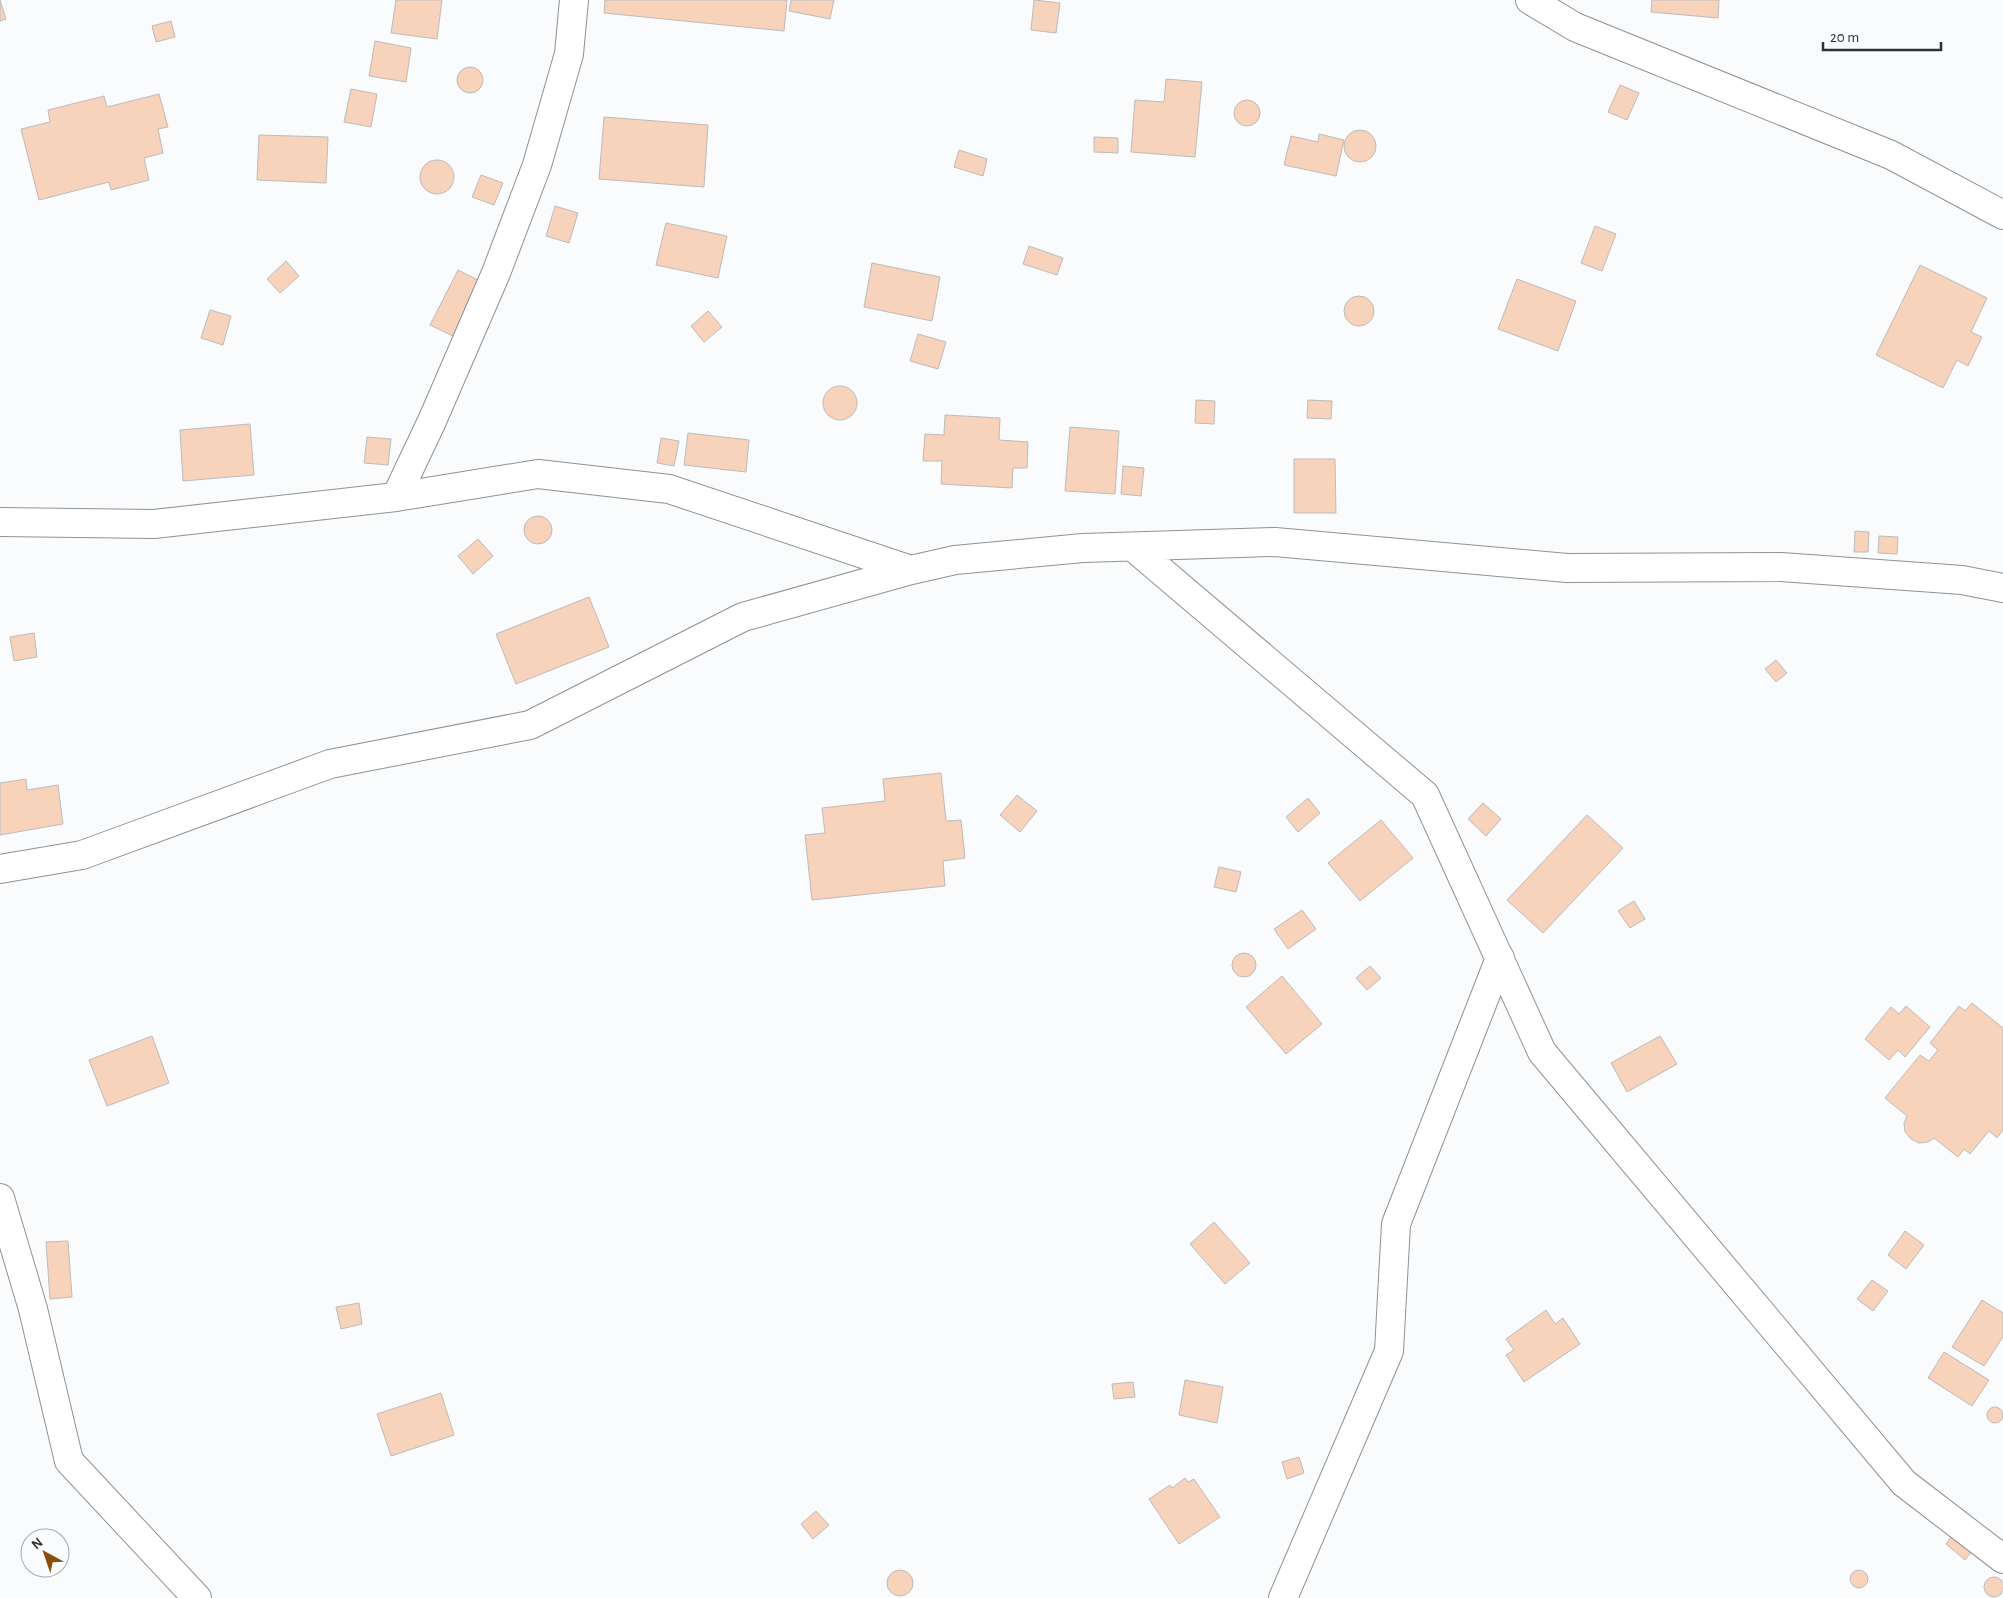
<svg xmlns="http://www.w3.org/2000/svg" width="2003" height="1598" font-family="'Alegreya Sans',sans-serif">
<style>
.building{fill:#f6d3ba;stroke:#bdbbbb}
.lines{fill:none;stroke-linecap:round;stroke-linejoin:round}
.street-casing{stroke:#909192;stroke-width:30}
.street{stroke:#fff;stroke-width:28}
</style>
<rect width="100%" height="100%" fill="#fafbfc"/>
<path class="building" d="M0,0L6,19L0,21Z
M396,0H442L437,39L391,33Z
M605,0H787L784,31L604,13Z
M791,0H834L830,19L789,11Z
M1034,0L1060,3L1056,33L1031,30Z
M1652,0H1719L1718,18L1651,12Z
M171,21L175,37L156,42L152,26Z
M375,41L411,48L406,82L369,76Z
M457 80a13 13 0 1 1 26 0a13 13 0 1 1-26 0Z
M1166,79L1202,82L1195,157L1131,152L1135,100L1164,102Z
M1620,85L1639,93L1627,120L1608,112Z
M351,89L377,94L371,127L344,122Z
M159,94L168,127L158,129L163,153L144,158L149,180L111,190L109,182L39,200L21,129L50,122L48,110L104,96L107,107Z
M1234 113a13 13 0 1 1 26 0a13 13 0 1 1-26 0Z
M604,117L708,125L704,187L599,179Z
M1344 146a16 16 0 1 1 32 0a16 16 0 1 1-32 0Z
M1319,134L1344,140L1336,176L1284,165L1291,136L1318,142Z
M259,135L328,137L326,183L257,180Z
M1094,137L1118,138V153L1094,152Z
M959,150L987,159L983,176L954,167Z
M420 177a17 17 0 1 1 34 0a17 17 0 1 1-34 0Z
M481,175L503,183L494,205L472,197Z
M555,206L578,213L569,243L546,236Z
M666,223L727,236L718,278L656,265Z
M1595,226L1616,234L1602,271L1581,263Z
M1029,246L1063,258L1057,275L1023,264Z
M286,261L299,276L280,293L267,279Z
M872,263L940,277L932,321L864,307Z
M1920,265L1987,298L1971,332L1982,337L1968,366L1957,360L1943,388L1876,355Z
M458,270L484,283L457,338L430,325Z
M1517,279L1576,301L1558,351L1498,329Z
M1344 311a15 15 0 1 1 30 0a15 15 0 1 1-30 0Z
M210,310L231,316L223,345L201,338Z
M708,311L722,327L704,342L691,326Z
M918,334L946,342L938,369L910,361Z
M823 403a17 17 0 1 1 34 0a17 17 0 1 1-34 0Z
M1196,400L1215,401L1214,424L1195,423Z
M1308,400L1332,401L1331,419L1307,418Z
M945,415L1000,418L999,440L1028,442L1027,468H1013L1012,488L941,484L942,461H923L925,434L944,435Z
M250,424L254,475L183,481L180,430Z
M1070,427L1119,431L1115,494L1065,491Z
M688,433L749,440L746,472L684,465Z
M367,437L391,439L388,465L364,463Z
M661,438L679,441L674,466L657,463Z
M1294,459H1335L1336,513H1294Z
M1123,466L1144,468L1141,496L1121,494Z
M524 530a14 14 0 1 1 28 0a14 14 0 1 1-28 0Z
M1855,531L1869,532L1868,552H1854Z
M1879,536L1898,537L1897,554L1878,553Z
M478,539L493,556L473,574L458,556Z
M589,597L609,647L516,684L496,634Z
M34,633L37,657L14,661L10,637Z
M1776,660L1787,673L1776,682L1765,669Z
M941,773L946,821L961,820L965,858L943,861L945,886L812,900L805,835L825,833L822,808L885,801L883,779Z
M26,779L27,790L58,785L63,824L0,835V783Z
M1017,795L1037,811L1020,832L1000,815Z
M1308,798L1320,813L1298,832L1286,817Z
M1483,803L1501,819L1486,836L1468,819Z
M1587,815L1623,848L1543,933L1507,900Z
M1381,820L1413,858L1360,901L1328,863Z
M1219,867L1241,872L1236,892L1214,887Z
M1634,901L1645,919L1630,928L1618,911Z
M1302,910L1316,929L1288,949L1274,929Z
M1232 965a12 12 0 1 1 24 0a12 12 0 1 1-24 0Z
M1370,966L1381,978L1367,990L1356,978Z
M1282,976L1322,1024L1286,1054L1246,1007Z
M1972,1003L2003,1028V1130L1997,1138L1989,1131L1970,1154L1964,1149L1958,1157L1934,1138L1928,1142L1919,1143L1911,1139L1905,1132L1904,1123L1907,1116L1885,1098L1920,1055L1929,1061L1938,1050L1930,1043L1959,1006L1965,1011Z
M1906,1006L1930,1027L1905,1057L1898,1050L1889,1060L1865,1039L1891,1007L1899,1014Z
M152,1036L169,1083L107,1106L89,1060Z
M1660,1036L1677,1064L1627,1092L1611,1063Z
M1214,1222L1250,1263L1225,1284L1190,1244Z
M1905,1231L1924,1245L1906,1269L1888,1255Z
M68,1241L72,1297L50,1299L46,1242Z
M1872,1280L1888,1291L1873,1311L1857,1299Z
M1982,1300L2003,1313V1337L1984,1366L1952,1347Z
M359,1303L362,1324L341,1329L336,1307Z
M1546,1310L1555,1324L1563,1318L1580,1344L1524,1382L1506,1355L1514,1350L1506,1339Z
M1944,1352L1989,1380L1972,1406L1928,1378Z
M1185,1380L1223,1387L1217,1423L1179,1415Z
M1133,1382L1135,1397L1114,1399L1112,1384Z
M441,1393L454,1435L391,1456L377,1414Z
M1987 1415a8 8 0 1 1 16 0a8 8 0 1 1-16 0Z
M1299,1457L1304,1473L1287,1479L1282,1462Z
M1185,1478L1188,1482L1194,1479L1220,1517L1179,1544L1149,1499L1170,1485L1172,1488Z
M816,1511L829,1525L813,1539L801,1524Z
M1957,1529L1978,1544L1965,1560L1946,1544Z
M1850 1579a9 9 0 1 1 18 0a9 9 0 1 1-18 0Z
M887 1583a13 13 0 1 1 26 0a13 13 0 1 1-26 0Z
M1984 1587a10 10 0 1 1 20 0a10 10 0 1 1-20 0Z"/>
<g class="lines">
<defs>
<path id="street" d="M1530,0L1575,27L1891,155L2003,215
M396,497L432,421L496,273L537,165L569,54L574,0
M0,522L154,524L396,497L538,474L669,489L911,570L955,560L1083,548L1275,542L1567,568L1781,567L1962,580L2003,588
M1133,547L1425,795L1542,1052L1904,1483L2003,1559
M0,869L82,855L330,764L530,725L743,617L911,570
M0,1198L33,1309L69,1461L197,1598
M1283,1598L1389,1351L1396,1224L1500,958"/>
</defs>
<use href="#street" class="street-casing"/>
<use href="#street" class="street"/>
</g>
<g transform="translate(45 1553) rotate(320)"><circle r="24" fill="#fafbfc" stroke="#aaaaab"/>
<path d="M0-4L9 19L0 12L-9 19Z" fill="#8a4e0c"/>
<text y="-8" font-size="14" font-weight="bold" text-anchor="middle" fill="#313132">N</text>
</g>
<path d="M1823 42v8h118v-8" fill="none" stroke="#313132" stroke-width="2.5"/>
<text x="1830" y="42" font-size="15" fill="#313132" stroke="#fafbfc" stroke-width="4" paint-order="stroke">20 m</text>
</svg>
